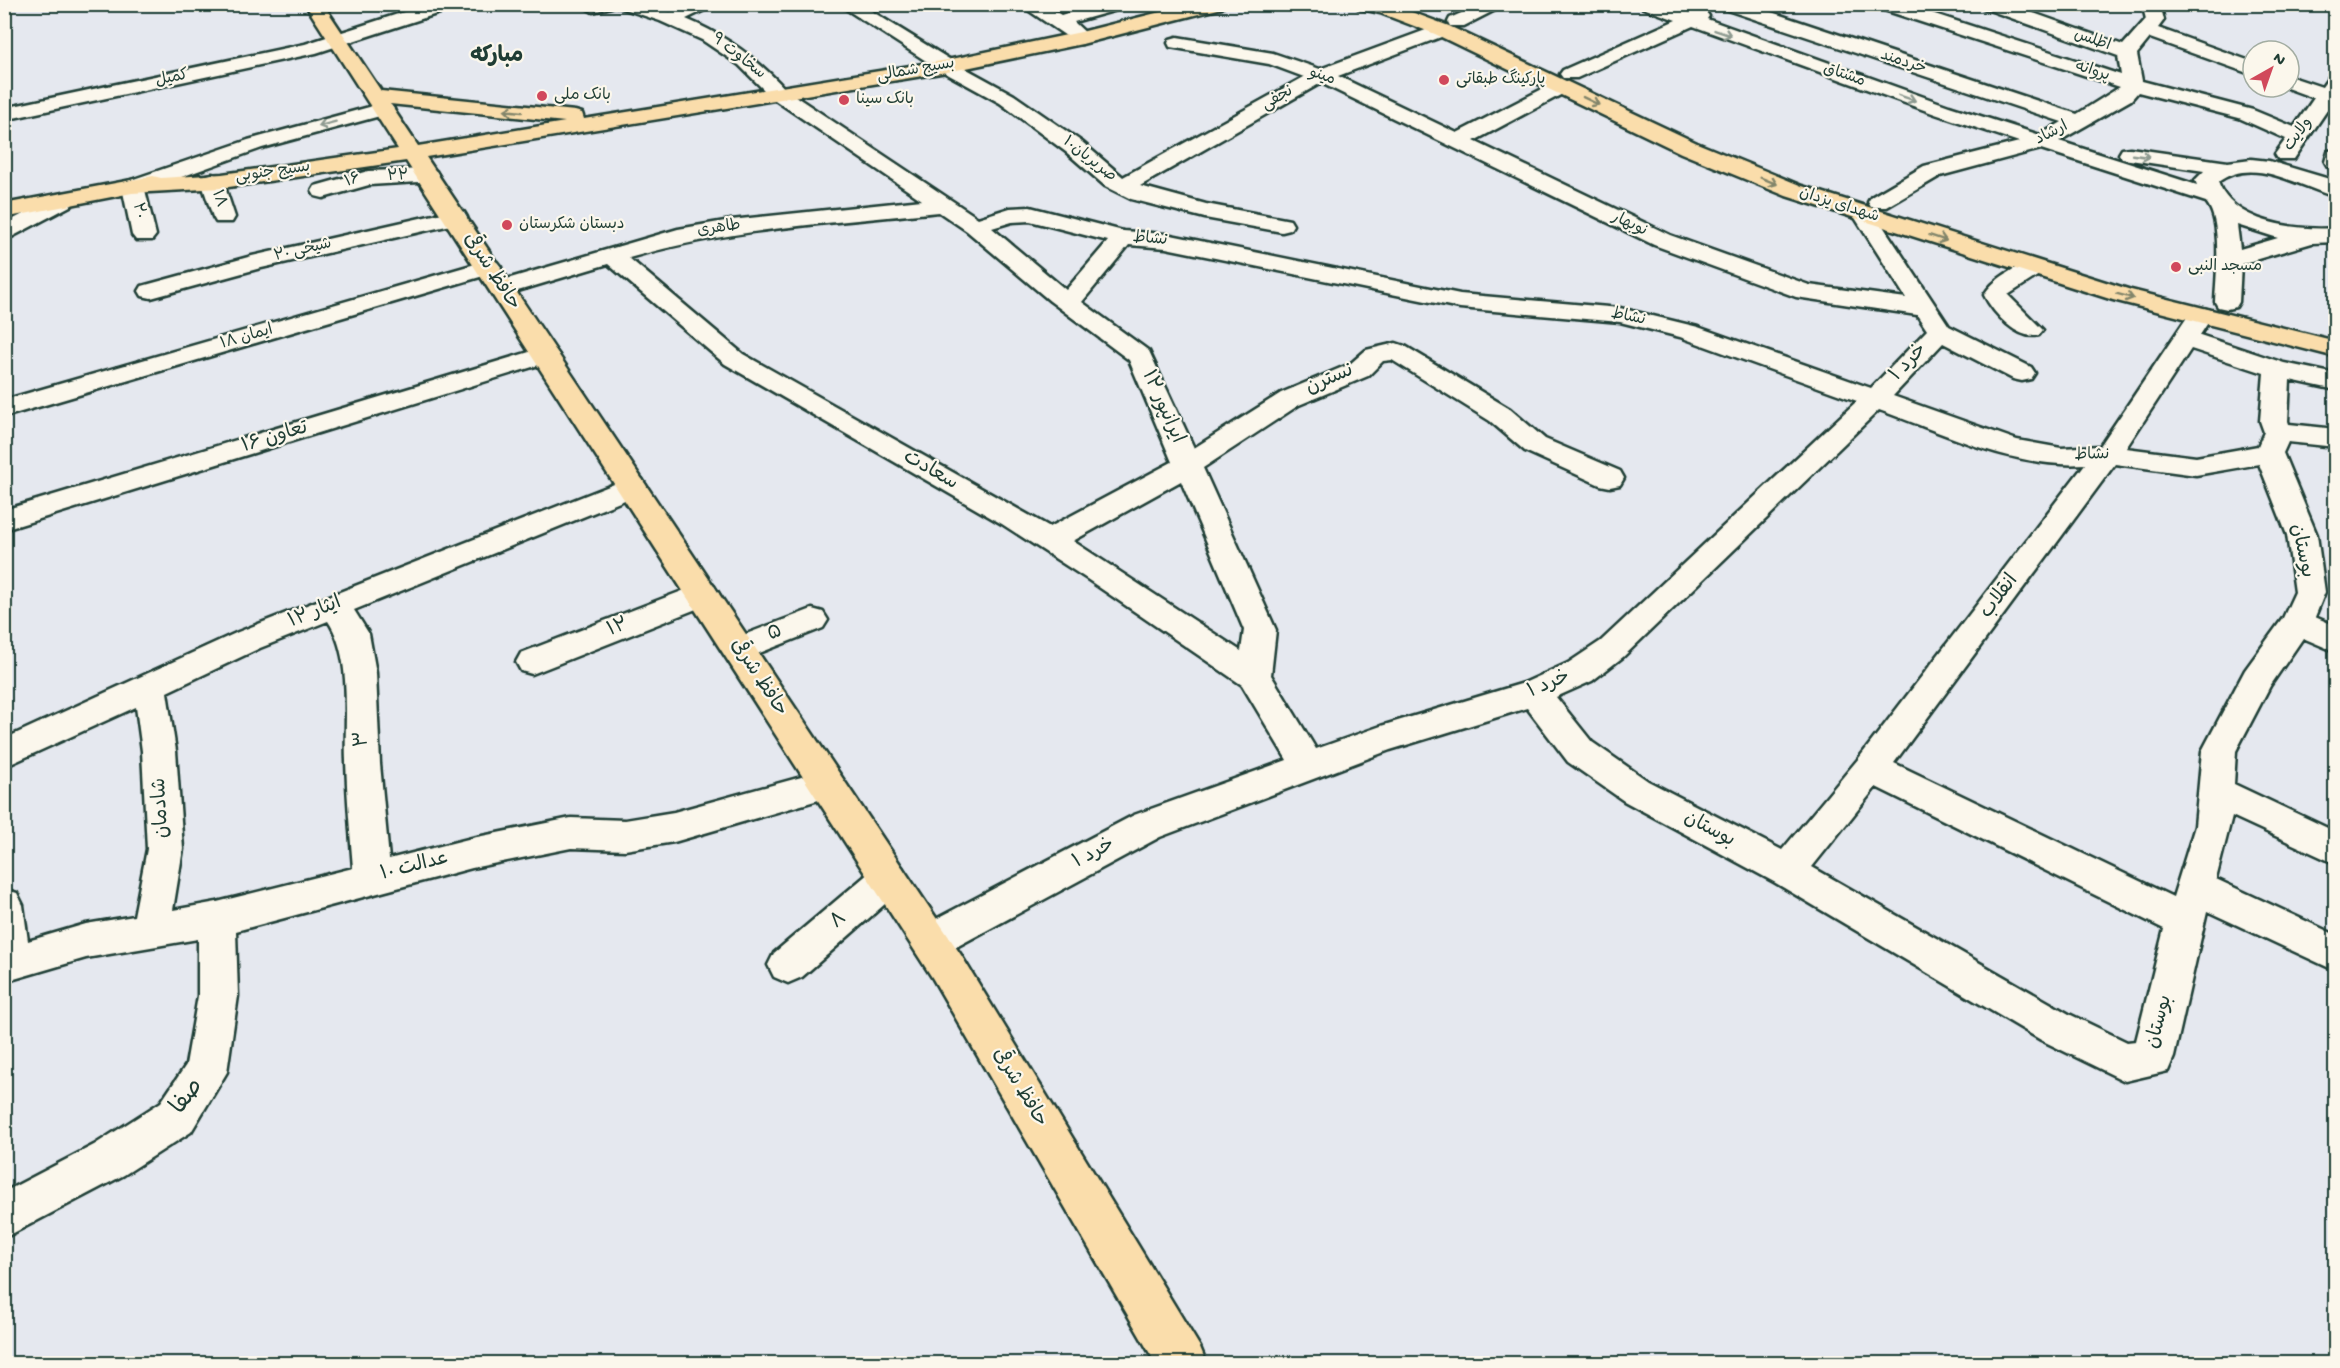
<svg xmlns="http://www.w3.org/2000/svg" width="2340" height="1368" font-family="'Gochi Hand','Playpen Sans Arabic',sans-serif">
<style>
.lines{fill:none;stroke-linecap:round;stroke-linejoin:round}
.minor-casing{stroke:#1f3d34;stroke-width:5}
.major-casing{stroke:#1f3d34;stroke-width:5}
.minor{fill:#fbf7ec;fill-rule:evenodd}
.major{fill:#faddab;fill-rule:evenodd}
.oneway{stroke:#8d9a90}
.oneway2{stroke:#82856a}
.poi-dot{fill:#d1495b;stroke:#fbf7ec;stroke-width:2}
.labels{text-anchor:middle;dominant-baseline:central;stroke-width:4.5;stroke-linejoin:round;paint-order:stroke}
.far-street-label{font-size:16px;fill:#1f3d34;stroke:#fbf7ec}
.far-poi-label{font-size:16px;fill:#1f3d34;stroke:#fbf7ec;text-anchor:start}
.street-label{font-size:20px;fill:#1f3d34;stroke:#fbf7ec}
.far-district-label{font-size:22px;font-weight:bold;fill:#1f3d34;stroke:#fbf7ec}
.near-street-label{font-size:24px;fill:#1f3d34;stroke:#fbf7ec}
</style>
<rect width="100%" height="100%" fill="#e5e8ef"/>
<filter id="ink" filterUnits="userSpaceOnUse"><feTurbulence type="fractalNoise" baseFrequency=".0167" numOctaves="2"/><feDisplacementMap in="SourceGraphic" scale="12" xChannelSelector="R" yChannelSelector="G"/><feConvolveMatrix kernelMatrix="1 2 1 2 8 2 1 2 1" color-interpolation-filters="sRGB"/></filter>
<g filter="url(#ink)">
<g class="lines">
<defs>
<path id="minor" d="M429,4H458L455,8L316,53L4,120V108L305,44Z
M579,4H645L670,12L690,4H717L686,19C725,35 758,59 786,90L978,218L1010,208L1030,207L1123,231L1166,234L1460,294L1620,308L1698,327L1871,388L1927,330L1917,315L1796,297L1654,245L1321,83L1140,186L1206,204L1290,220L1293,225L1290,230L1282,232L1205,218L1131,199L1105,186L1066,152L1000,103L940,70L838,4H860L954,62L1014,95L1082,142L1123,177L1304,77L1269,64L1170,47L1168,43L1170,39L1177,37L1273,53L1320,69L1442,24L1451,30L1449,34L1338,76L1457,133L1554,83H1568L1571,87L1568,91L1474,141L1670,235L1809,285L1906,298L1852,213L1855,208H1871L1949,326L2031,367L2035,373L2031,379L2022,381L2013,379L1943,343L1893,396L2017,440L2061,448L2100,446L2192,310L2201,308L2210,310L2213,315L2200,335L2284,363L2336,374V390L2290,380L2288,421L2289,424L2336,429V447L2288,442L2283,453L2317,535L2325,592L2315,617L2336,626V652L2303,638L2270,686L2236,751L2234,784L2336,832V864L2232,816L2216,879L2336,935V971L2207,911L2174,1057L2168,1071L2125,1081L2041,1040L1774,882L1624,801L1568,762L1527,708L1390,750L1160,837L945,953L931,958L917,953L912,941L917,929L1134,815L1287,760L1242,685L1087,579L1002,524L725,364L608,264L511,293L502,295L493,293L490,288L493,283L678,229L731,220L922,200L772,98L739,65L702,40L660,21L615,6L593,12ZM939,212L967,231L1050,301L1129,360L1172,462L1050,527L743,354L629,258C730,228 835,223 939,212ZM1030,221L1108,241L1066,290L992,228L1012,222ZM1129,245L1166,248L1460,308L1620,322L1680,337L1857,401L1601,641L1568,663L1524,683L1381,726L1316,749L1271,675L1276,630L1203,468L1299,405L1368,376L1383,361L1392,360L1490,421L1525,451L1600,485L1610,487L1620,485L1624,478L1620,471L1545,439L1510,409L1405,346L1396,343L1366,350L1350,364L1281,393L1194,448L1149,351L1082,302ZM2191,349L2264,373L2260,421L2264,432L2258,446L2196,457L2126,448ZM1879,410C1945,433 2014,469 2085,464L1859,758L1782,850L1648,781L1592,742L1556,697L1592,681L1623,657ZM2115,464L2196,475L2259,464L2287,535L2295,592L2283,618L2245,670L2202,751L2195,826L2173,897L1894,763ZM1181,481L1244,630L1241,651L1073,541ZM1876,787L2164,929L2136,1041L2127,1042L2069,1014L1812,867Z
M1019,4H1042L1061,15L1096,4H1127L1124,8L1074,22L1091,38L1082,44L1075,42Z
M1482,4H1507L1464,26H1450L1448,22L1450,18Z
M1640,4H1667L1691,13L1706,12L1709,16L1707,19L1949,106L2040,135L2062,122L1721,8L1718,4H1747L2077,114L2120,87L1878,8L1875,4H1904L2121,75L2118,56L1983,8L1980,4H2008L2123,45L2146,19L2142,4H2160L2164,20L2158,28L2253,62V75L2150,38L2137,54L2142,81L2253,110L2294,127L2314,98L2284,87H2289V76L2322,87L2329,77L2336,75V97L2294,159H2278L2275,154L2286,139L2239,118L2138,92L2131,100L2059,141L2197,185L2195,180L2204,171L2130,160L2122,159L2119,154L2122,149L2130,148L2228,162L2251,159L2269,161L2336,181V197C2299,187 2254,155 2218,182C2232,223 2298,231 2336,228V242L2312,243L2241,264L2239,302L2236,307L2227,309L2218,307L2215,302C2216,277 2223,221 2206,202L2041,149L1940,176L1887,207H1871L1868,202L1871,197L1924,166L2019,142L1935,114L1693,26L1577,78H1563L1560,74L1563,70L1676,20L1643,8ZM2237,225L2278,238L2240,249Z
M384,103L391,105L394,109L391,113L262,148L145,190L156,235L152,240H136L132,235L122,187L125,182L248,140Z
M2336,150V168L2328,167L2325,162L2328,151Z
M428,169L436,171L439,176L436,181L369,185L323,198L315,196L312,191L315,186L368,171Z
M212,174L220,176L223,181L235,217L232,222H216L213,217L201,181L204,176Z
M64,193L72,195L75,200L72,205L4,241V224Z
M456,210L464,212L467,217L464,222L257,269L151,298L142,296L139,291L142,286L252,256Z
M489,260L497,262L501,267L497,272L4,417V400Z
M2034,261L2042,263L2046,268L2042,273L2008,295L2043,330L2039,335C2018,341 1993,313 1984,295C1992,280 2017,265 2034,261Z
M546,347L555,350L559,355L555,360L4,530V510Z
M632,477L642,479L646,486L642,493L354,610L369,634L376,673L380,764L389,859L472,838L571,818L625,820L674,812L827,770L839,774L845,784L839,794L674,842L625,850L571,848L472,868L236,931L238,996L227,1072L191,1132L124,1175L4,1238V1192L94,1145L161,1102L186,1065L198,996V939L86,958L4,982V889L17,893L23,905L28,941L86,924L134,916L147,849L142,751L136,707L4,767V739L238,632ZM328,621C353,659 344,717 346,761C347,797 350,832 353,868L217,902L173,910L183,849L176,751L167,692L260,648Z
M703,583L714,586L719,594L714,602L532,674L521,671L516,662L521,653Z
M812,609L823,612L828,620L823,628L739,661L728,657L723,649L728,641Z
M889,862L902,867L908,878L902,889L802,977L788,983L774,977L768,965L774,953L876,867Z"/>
<path id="major" d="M305,4H323L381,91L575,111L582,113L584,119L947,60L1081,32L1192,4H1225L1222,8L1082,44L947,72L426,157L961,955L1200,1347L1207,1364H1156L933,979L406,161L222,188L132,193L4,218V204L153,176L161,178L222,174L398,149ZM390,104L565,122L418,146Z
M1355,4H1390L1449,26L1697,143L1802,186L2131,290L2336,341V357L2113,300L1786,196L1681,153L1435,34L1380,13L1358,8Z"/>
</defs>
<use href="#minor" class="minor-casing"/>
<use href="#major" class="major-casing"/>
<use href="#minor" class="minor"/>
<use href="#major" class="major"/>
</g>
<defs><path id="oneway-shaft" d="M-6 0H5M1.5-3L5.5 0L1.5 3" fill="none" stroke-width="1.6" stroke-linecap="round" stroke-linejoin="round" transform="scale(1.5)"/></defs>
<g class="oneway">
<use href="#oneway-shaft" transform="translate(1723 33) rotate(19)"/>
<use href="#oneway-shaft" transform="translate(1907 98) rotate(19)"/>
<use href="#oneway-shaft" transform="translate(327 124) rotate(165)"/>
<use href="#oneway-shaft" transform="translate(2141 156) rotate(8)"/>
</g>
<g class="oneway2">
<use href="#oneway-shaft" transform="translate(1591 101) rotate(26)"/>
<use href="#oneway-shaft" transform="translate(513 111) rotate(-174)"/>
<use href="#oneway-shaft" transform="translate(1769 181) rotate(22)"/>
<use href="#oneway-shaft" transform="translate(1938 238) rotate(18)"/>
<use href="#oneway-shaft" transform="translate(2125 296) rotate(15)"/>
</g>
</g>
<g class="poi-dot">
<circle cx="1444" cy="80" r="6"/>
<circle cx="542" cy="96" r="6"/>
<circle cx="844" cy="100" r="6"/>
<circle cx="507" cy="225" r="6"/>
<circle cx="2176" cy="267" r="6"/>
</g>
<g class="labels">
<g class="far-street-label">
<text transform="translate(2092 41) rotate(19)">اطلس</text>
<text transform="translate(738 57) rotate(38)">سخاوت ۹</text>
<text transform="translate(1903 63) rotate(18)">خردمند</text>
<text transform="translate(916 71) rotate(-10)">بسیج شمالی</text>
<text transform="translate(2092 72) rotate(18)">پروانه</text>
<text transform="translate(1844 76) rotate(19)">مشتاق</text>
<text transform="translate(1322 77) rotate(20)">مینو</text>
<text transform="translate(172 79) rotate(-11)">کمیل</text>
<text transform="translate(1278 99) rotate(-30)">نجفی</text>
<text transform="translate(2052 134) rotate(-27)">ارشاد</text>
<text transform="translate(2299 135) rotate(-54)">ولایت</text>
<text transform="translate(1089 160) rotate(38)">صریریان۱۰</text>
<text transform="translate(273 173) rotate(-8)">بسیج جنوبی</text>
<text transform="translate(398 177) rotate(-2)">۲۲</text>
<text transform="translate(353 181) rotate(-21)">۱۶</text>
<text transform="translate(218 199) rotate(71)">۱۸</text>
<text transform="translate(1839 206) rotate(18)">شهدای یزدان</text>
<text transform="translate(138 211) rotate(77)">۲۰</text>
<text transform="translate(1629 225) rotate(25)">نوبهار</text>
<text transform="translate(719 229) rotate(-8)">طاهری</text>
<text transform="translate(1150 240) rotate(5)">نشاط</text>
<text transform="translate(303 251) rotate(-13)">شیخی ۲۰</text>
<text transform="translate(1628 318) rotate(12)">نشاط</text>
<text transform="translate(247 338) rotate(-16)">ایمان ۱۸</text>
<text transform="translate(2092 456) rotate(-1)">نشاط</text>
</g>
<g class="far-poi-label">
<text x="1456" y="80">پارکینگ طبقاتی</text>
<text x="554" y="96">بانک ملی</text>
<text x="856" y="100">بانک سینا</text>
<text x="519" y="225">دبستان شکرستان</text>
<text x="2188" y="267">مسجد النبی</text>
</g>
<g class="street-label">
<text transform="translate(491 272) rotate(57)">حافظ شرقی</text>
<text transform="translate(1909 363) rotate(-46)">خرد ۱</text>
<text transform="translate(1330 380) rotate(-23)">نسترن</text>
<text transform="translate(1162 407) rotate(66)">ایرانپور ۱۲</text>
<text transform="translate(275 438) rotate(-17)">تعاون ۱۶</text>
<text transform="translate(930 471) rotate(30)">سعادت</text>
<text transform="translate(2301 551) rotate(78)">بوستان</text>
<text transform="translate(2000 597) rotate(-53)">انقلاب</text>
<text transform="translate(315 613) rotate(-22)">ایثار ۱۲</text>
<text transform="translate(618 628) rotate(-22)">۱۲</text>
<text transform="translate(775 634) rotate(-22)">۵</text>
<text transform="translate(758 678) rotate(57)">حافظ شرقی</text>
<text transform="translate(1549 685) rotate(-23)">خرد ۱</text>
<text transform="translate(363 739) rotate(-92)">۳</text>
<text transform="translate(162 808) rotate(-93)">شادمان</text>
<text transform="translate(1709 830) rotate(28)">بوستان</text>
<text transform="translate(1094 854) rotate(-28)">خرد ۱</text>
<text transform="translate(415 867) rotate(-14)">عدالت ۱۰</text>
<text transform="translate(839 921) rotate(-40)">۸</text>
<text transform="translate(2160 1022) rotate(-75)">بوستان</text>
<text transform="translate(1019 1088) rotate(59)">حافظ شرقی</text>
</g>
<g class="far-district-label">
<text x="497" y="57">مبارکه</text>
</g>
<g class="near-street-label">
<text transform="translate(188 1097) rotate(-53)">صفا</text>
</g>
</g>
<rect width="2340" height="1368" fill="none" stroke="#fbf7ec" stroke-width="24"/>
<rect x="12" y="12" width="2316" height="1344" fill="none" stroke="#1f3d34" stroke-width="2" filter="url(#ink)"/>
<g transform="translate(2271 69) rotate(40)"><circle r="28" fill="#fbf7ec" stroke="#a3ada2" stroke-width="1.5"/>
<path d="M0-4.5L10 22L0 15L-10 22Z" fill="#d1495b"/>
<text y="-9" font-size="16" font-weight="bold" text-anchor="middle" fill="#1f3d34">N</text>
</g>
</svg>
